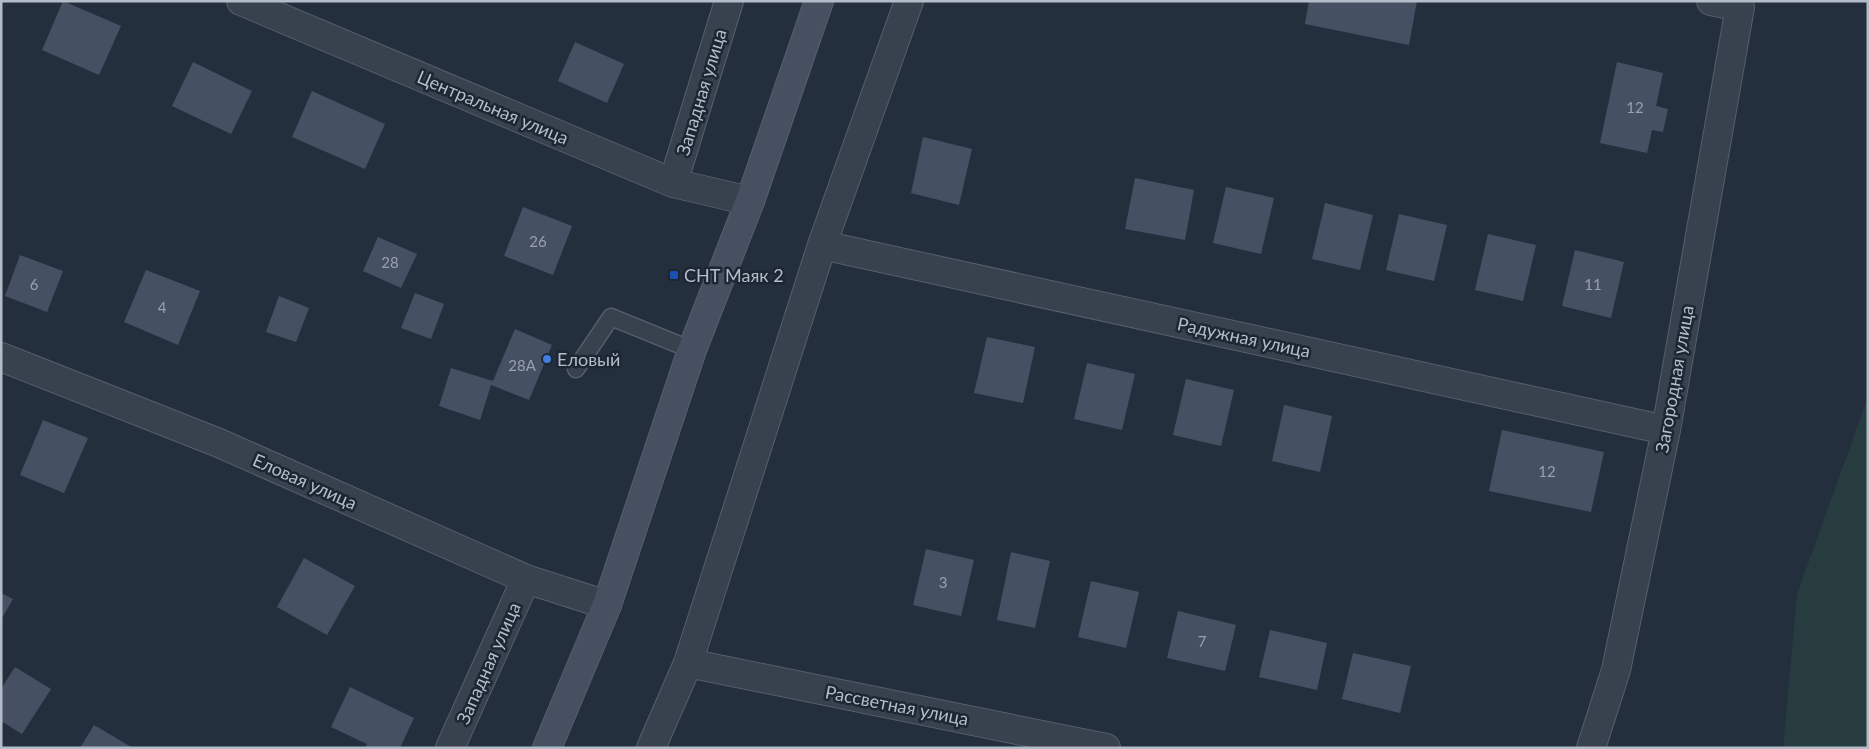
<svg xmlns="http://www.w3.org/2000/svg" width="1869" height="749" font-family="Lato,sans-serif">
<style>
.green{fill:#263c3f}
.building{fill:#455162}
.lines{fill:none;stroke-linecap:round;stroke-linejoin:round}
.lane-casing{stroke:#565f6c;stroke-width:19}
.street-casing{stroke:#565f6c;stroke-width:30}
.secondary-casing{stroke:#565f6c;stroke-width:30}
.lane{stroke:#38414e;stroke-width:16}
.street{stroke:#38414e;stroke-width:28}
.secondary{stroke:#465061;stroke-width:28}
.transit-dot{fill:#1a4fb4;stroke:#1d2633;stroke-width:2}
.shop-dot{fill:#3f7fe0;stroke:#1d2633;stroke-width:2}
.labels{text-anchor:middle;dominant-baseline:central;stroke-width:5;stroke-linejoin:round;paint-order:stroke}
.number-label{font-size:15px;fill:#98a1af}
.street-label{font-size:18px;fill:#b4bcc9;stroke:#1d2633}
.poi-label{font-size:18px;fill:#b4bcc9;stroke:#1d2633;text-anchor:start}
</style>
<rect width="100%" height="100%" fill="#242f3e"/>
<path class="green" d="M1868,397V748H1783L1797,594Z"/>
<path class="building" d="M63,1L121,26L99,75L42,50Z
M1309,1H1417L1409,45L1305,24Z
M575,42L624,64L607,103L558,81Z
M193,62L252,91L231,134L172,106Z
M1617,62L1663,73L1656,106L1668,109L1663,132L1652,130L1647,153L1600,143Z
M312,91L385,124L365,169L292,137Z
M923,137L972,149L959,205L911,193Z
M1135,178L1194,190L1185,240L1125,229Z
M1226,187L1274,198L1261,254L1213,243Z
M1325,203L1373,215L1360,270L1312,259Z
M523,207L572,226L553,275L504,256Z
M1399,214L1447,225L1434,281L1386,270Z
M1488,234L1536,245L1523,301L1475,290Z
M378,237L417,254L401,288L363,271Z
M1575,250L1624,262L1611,318L1562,306Z
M20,255L63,271L47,312L5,296Z
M146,270L200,291L178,345L124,322Z
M415,293L444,304L431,339L401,328Z
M279,296L309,308L296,342L266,332Z
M515,329L552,345L529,400L491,385L480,420L439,406L451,368L493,381Z
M987,337L1035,347L1023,403L974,393Z
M1087,363L1135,374L1122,430L1074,419Z
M1186,379L1234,390L1221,446L1173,435Z
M1284,405L1332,416L1320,472L1272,461Z
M43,420L88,438L64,493L20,475Z
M1502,430L1604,452L1591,512L1489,491Z
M926,549L974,560L961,616L913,605Z
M1011,552L1050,561L1035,628L997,620Z
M304,558L355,586L327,635L277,607Z
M1091,581L1139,592L1126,648L1078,637Z
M1,593L13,599L1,620Z
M1178,611L1236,625L1225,671L1167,658Z
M1270,630L1327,643L1317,690L1259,677Z
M1353,653L1411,666L1400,713L1342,699Z
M15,667L51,689L22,734L1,721V689Z
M350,687L414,718L400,748H365L367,744L331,727Z
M94,725L133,748H80Z"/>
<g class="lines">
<defs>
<path id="lane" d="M576,369L611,317L692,350"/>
<path id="street" d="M241,1L673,183L750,201
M673,183L729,1
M822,245L1666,430
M1,357L219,443L526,579L607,605
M688,663L1106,748
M450,748L526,579
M651,748L688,663L822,245L909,1
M1591,748L1616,670L1666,430L1740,7L1711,1"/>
<path id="secondary" d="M547,748L607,605L692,350L750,201L819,1"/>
</defs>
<use href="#lane" class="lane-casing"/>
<use href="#street" class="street-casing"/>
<use href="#secondary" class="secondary-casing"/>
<use href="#lane" class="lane"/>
<use href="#street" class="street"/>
<use href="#secondary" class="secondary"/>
</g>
<rect class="transit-dot" x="669" y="270" width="10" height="10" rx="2.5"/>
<circle class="shop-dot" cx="547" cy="359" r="5"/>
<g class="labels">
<g class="number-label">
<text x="1635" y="107">12</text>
<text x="538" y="241">26</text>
<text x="390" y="262">28</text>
<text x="34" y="284">6</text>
<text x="1593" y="284">11</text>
<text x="162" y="307">4</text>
<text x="522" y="365">28А</text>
<text x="1547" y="471">12</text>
<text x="943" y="582">3</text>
<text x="1202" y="641">7</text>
</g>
<g class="street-label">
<text transform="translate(701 92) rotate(-73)">Западная улица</text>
<text transform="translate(493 107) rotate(23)">Центральная улица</text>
<text transform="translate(1244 337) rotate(12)">Радужная улица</text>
<text transform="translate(1674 379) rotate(-80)">Загородная улица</text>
<text transform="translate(305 481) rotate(24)">Еловая улица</text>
<text transform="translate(488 663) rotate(-66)">Западная улица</text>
<text transform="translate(897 705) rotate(11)">Рассветная улица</text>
</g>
<g class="poi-label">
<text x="684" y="275">СНТ Маяк 2</text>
<text x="557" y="359">Еловый</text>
</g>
</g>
<rect width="1869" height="749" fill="none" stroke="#b4bcc9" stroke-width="5"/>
</svg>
